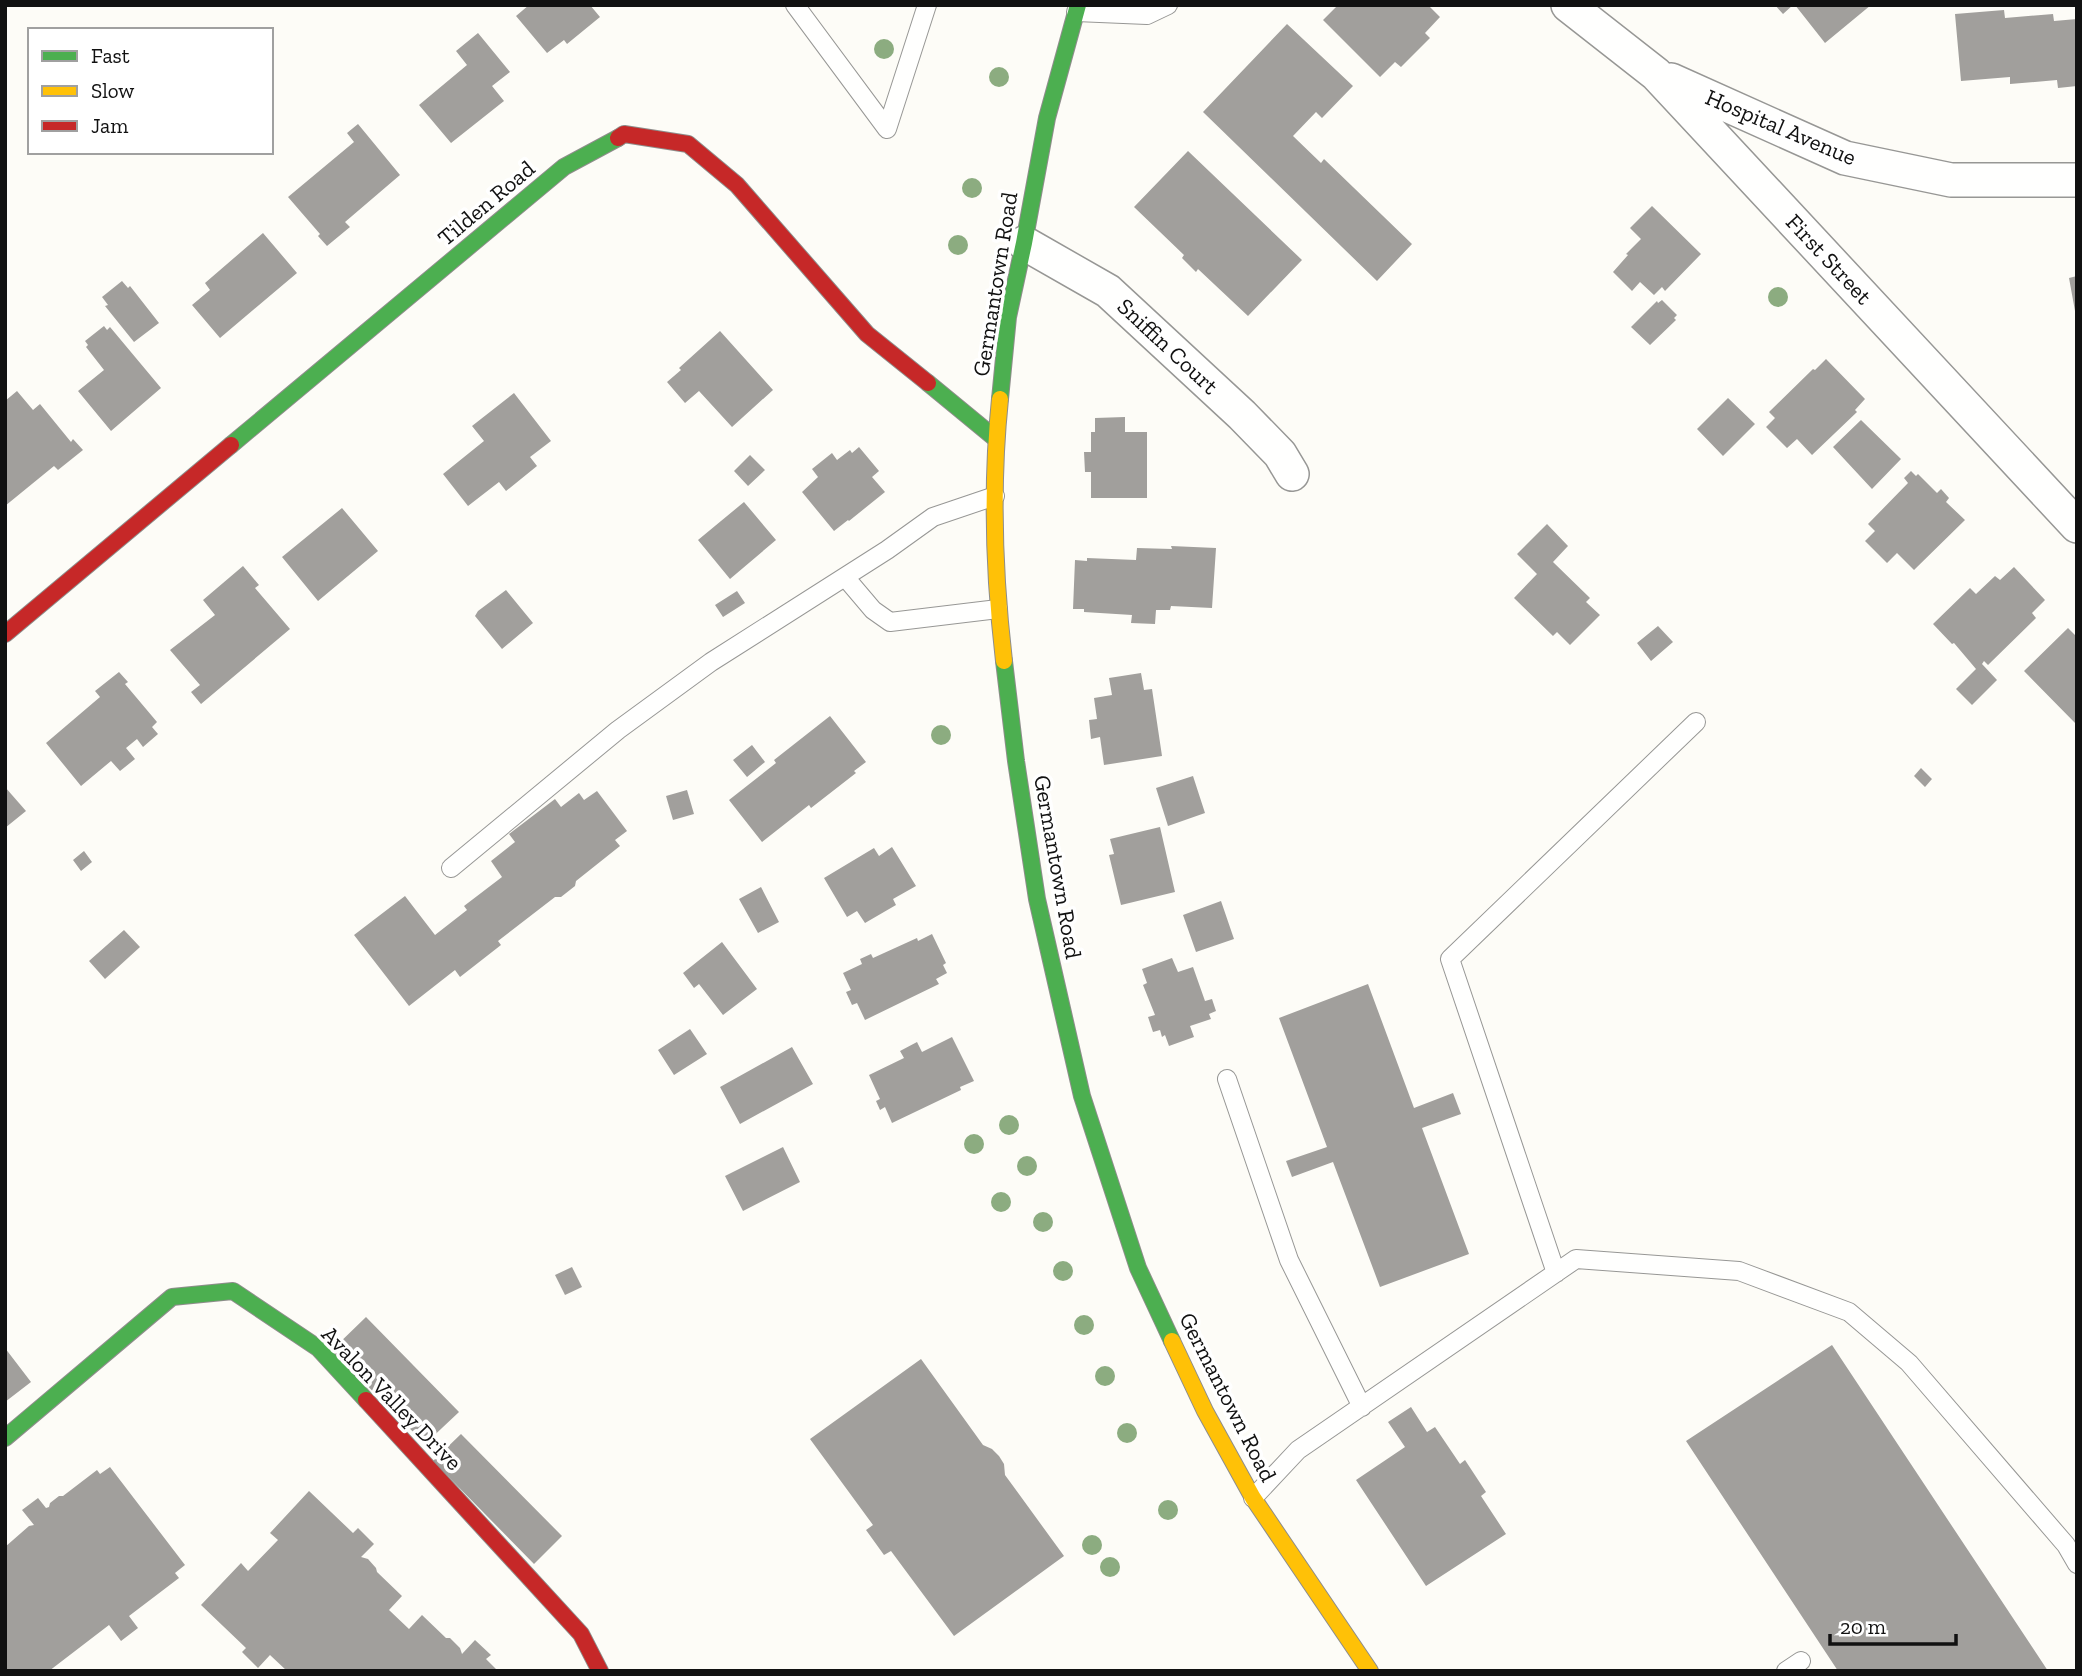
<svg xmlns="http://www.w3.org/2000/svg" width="2082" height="1676" font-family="'Zilla Slab',serif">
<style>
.building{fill:#a19f9c}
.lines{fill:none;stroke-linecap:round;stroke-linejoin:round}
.lane-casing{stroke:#979795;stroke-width:20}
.street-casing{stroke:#979795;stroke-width:36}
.fast-casing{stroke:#8e8d8b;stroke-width:18}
.slow-casing{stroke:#8e8d8b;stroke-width:18}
.jam-casing{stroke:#8e8d8b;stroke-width:18}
.lane{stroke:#fffffe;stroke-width:18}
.street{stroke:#fffffe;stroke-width:33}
.fast{stroke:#4caf50;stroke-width:16}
.slow{stroke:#ffc107;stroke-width:16}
.jam{stroke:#c62828;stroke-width:16}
.tree{fill:#8cac80}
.labels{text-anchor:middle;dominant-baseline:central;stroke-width:7;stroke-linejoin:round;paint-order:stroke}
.street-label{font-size:23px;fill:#111;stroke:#fff}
</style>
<rect width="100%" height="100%" fill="#fdfcf7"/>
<path class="building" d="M529,5H590L600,17L567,44L564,40L547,53L516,16Z
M1338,5H1428L1440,17L1425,33L1430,38L1401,67L1395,62L1380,77L1323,20Z
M1775,5H1793L1783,14Z
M1795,5H1871L1825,43Z
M2004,10L2005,18L2053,14L2054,21L2077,19V86L2058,88L2057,80L2010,84V77L1961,81L1955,14Z
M1287,24L1353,86L1322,118L1316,112L1293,136L1321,163L1324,159L1412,244L1377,281L1203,112Z
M478,33L510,72L492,86L504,101L451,143L419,105L467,65L456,51Z
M358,124L400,175L345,222L350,227L327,246L318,236L320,234L288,197L354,142L347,133Z
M1188,151L1302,260L1248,316L1198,269L1196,272L1182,258L1184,255L1134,207Z
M1652,206L1701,254L1665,291L1662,287L1654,295L1640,282L1632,291L1613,272L1628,255L1626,254L1641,239L1630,228Z
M263,233L297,273L220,338L192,305L210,290L205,283Z
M2077,276V311H2075L2069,278Z
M122,281L128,288L130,286L159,323L134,342L105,306L108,305L102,297Z
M1662,300L1677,315L1674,318L1676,320L1650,345L1631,327L1657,301L1658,303Z
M104,326L107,330L110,327L161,388L111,431L78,391L104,370L86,347L88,345L85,341Z
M720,331L773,390L732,427L699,391L685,403L667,382L681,370L679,368Z
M1826,359L1865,399L1855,410L1857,412L1812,455L1797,439L1787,448L1766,427L1775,418L1769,412L1813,369L1815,370Z
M17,391L33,410L40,404L71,442L73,439L83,450L58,470L54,466L5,506V401Z
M514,393L551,441L530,457L537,466L506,491L499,482L468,506L443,474L484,441L472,426Z
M1728,398L1755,424L1723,456L1697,429Z
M1125,417V432H1147V498H1091V472H1085L1084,452H1091V432H1095V418Z
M1861,420L1901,459L1872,489L1833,447Z
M859,447L879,471L872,477L885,492L849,521L848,520L834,531L802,492L818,477L812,469L832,453L837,460L850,450L852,453Z
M750,455L765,470L748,486L734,471Z
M1911,471L1916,476L1918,474L1937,493L1941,489L1949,498L1946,502L1965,520L1914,570L1897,553L1887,563L1865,541L1875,531L1868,524L1908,483L1904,478Z
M744,502L776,540L730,579L698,540Z
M342,508L378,551L318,601L282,557Z
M1547,524L1568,546L1553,562L1590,598L1586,602L1600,615L1570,645L1557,632L1553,636L1514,598L1537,574L1517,554Z
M1171,546L1216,548L1212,608L1171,606L1170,610H1156L1155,624L1131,623L1132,615L1084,612V609H1073L1075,560L1087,561V558L1136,560L1137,548L1172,549Z
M243,566L259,585L255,588L290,629L201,704L191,692L200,685L170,650L215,615L203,600Z
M2014,567L2045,600L2032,613L2036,618L1988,665L1984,661L1982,664L1997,680L1972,705L1956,689L1976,669L1954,643L1952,644L1933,624L1970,588L1976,594L1995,576L2000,580Z
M506,590L533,623L502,649L475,616L478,611Z
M737,591L745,603L723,617L715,605Z
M1658,626L1673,642L1651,661L1637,643Z
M2068,628L2077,637V725L2024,671Z
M119,672L128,682L125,684L157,722L152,727L158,734L143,747L137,739L126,748L135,759L120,771L111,761L81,786L46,743L100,697L95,691Z
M1141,673L1144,690L1152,689L1162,756L1104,765L1100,737L1091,739L1089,720L1097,719L1094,698L1112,695L1109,678Z
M830,716L866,762L854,771L856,773L811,808L809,805L762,842L729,800L776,763L774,760Z
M752,745L765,762L747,777L733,760Z
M1921,768L1932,779L1925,787L1914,776Z
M1193,776L1205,813L1168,826L1156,788Z
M5,787L26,811L5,828Z
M687,790L694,814L673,820L666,796Z
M597,791L627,831L615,840L620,846L576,881L575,886L561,897H555L498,941L501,945L460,977L455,970L409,1006L354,935L405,896L435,935L467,910L464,906L502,877L491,861L515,842L509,834L555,799L561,807L579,793L584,800Z
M1160,827L1175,892L1121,905L1109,855L1114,854L1110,839Z
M892,847L916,886L893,899L896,905L865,923L857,911L847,917L824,878L874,848L879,856Z
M84,851L92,862L81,871L73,860Z
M761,887L779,922L758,933L739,899Z
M1221,901L1234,939L1196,952L1183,915Z
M124,930L140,947L105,979L89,961Z
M932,934L946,963L943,965L947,973L936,979L939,984L865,1020L857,1003L852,1005L846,992L851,990L843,973L862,964L860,959L871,954L873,958L917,938L918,941Z
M722,942L757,989L723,1015L699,984L694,988L683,973Z
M1172,958L1178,972L1193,967L1205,1001L1212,999L1216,1011L1209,1014L1211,1019L1190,1026L1194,1037L1169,1046L1165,1035L1162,1037L1160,1030L1153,1032L1148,1017L1155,1015L1143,985L1147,983L1142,969Z
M1368,984L1414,1108L1453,1093L1461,1114L1422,1128L1469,1254L1380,1287L1333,1162L1292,1177L1286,1161L1327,1147L1279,1018Z
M690,1029L707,1054L674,1075L658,1050Z
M952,1037L974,1081L960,1087L961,1090L892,1123L885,1107L880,1110L876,1101L880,1099L869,1075L904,1058L900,1051L917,1042L922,1052Z
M792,1047L813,1084L740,1124L720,1087Z
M783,1147L800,1182L743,1211L725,1176Z
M572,1267L582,1287L565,1295L555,1275Z
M366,1317L459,1412L425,1444L332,1350Z
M1832,1345L2048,1671H1838L1686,1441Z
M5,1348L31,1382L5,1402Z
M921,1359L983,1445L992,1449L999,1456L1004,1464L1005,1475L1064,1556L954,1636L891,1551L884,1555L866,1530L873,1525L810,1439Z
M1411,1407L1427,1432L1435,1427L1460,1464L1465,1460L1486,1492L1481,1496L1506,1534L1426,1586L1356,1480L1405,1447L1388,1422Z
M461,1434L562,1536L534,1564L433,1461Z
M110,1467L185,1565L175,1573L179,1578L129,1616L138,1628L121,1641L109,1625L49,1671H5V1547L29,1526L34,1525L22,1510L38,1498L46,1508L49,1507L50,1503L59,1496H63L97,1470L100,1474Z
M309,1491L353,1533L358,1528L374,1544L361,1557L368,1559L376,1568L377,1572L402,1596L389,1610L409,1629L422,1615L446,1638H450L460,1648L462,1654L475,1640L491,1655L486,1659L498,1671H287L270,1655L258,1668L242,1652L246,1648L201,1605L241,1563L248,1571L278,1540L270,1533Z"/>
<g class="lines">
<defs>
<path id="lane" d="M795,5L887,129L927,5
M1076,12L1147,15L1168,5
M845,577L873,610L890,622L998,609
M451,868L618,730L711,662L887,550L933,517L995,496
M1227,1079L1289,1260L1362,1407
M1556,1273L1450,959L1696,722
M1253,1498L1298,1450L1576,1259L1739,1271L1849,1312L1909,1363L2066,1545L2077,1564
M1786,1671L1801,1661"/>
<path id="street" d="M1568,5L1656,74L2077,526
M1671,80L1845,158L1951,180H2077
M1024,243L1108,291L1242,415L1280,454L1292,474"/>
<path id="fast" d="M928,383L996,439
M1000,399L1008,317L1024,243L1047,118L1078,5
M231,445L564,167L618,138
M1004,661L1016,761L1037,899L1082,1096L1138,1268L1172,1341
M5,1438L172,1297L233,1291L318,1348L366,1400"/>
<path id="slow" d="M1000,399C991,486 994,575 1004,661
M1172,1341L1205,1411L1253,1498L1370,1671"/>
<path id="jam" d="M618,138L624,134L688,144L737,185L867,334L928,383
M5,634L231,445
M366,1400L581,1634L600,1671"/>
</defs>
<use href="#lane" class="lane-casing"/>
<use href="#street" class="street-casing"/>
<use href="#fast" class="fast-casing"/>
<use href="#slow" class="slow-casing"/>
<use href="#jam" class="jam-casing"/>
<use href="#lane" class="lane"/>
<use href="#street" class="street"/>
<use href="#fast" class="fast"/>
<use href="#slow" class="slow"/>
<use href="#jam" class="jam"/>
</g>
<g class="tree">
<circle cx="884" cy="49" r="10"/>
<circle cx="999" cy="77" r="10"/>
<circle cx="972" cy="188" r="10"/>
<circle cx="958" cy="245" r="10"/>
<circle cx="1778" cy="297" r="10"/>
<circle cx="941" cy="735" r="10"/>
<circle cx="1009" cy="1125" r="10"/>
<circle cx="974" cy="1144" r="10"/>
<circle cx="1027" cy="1166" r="10"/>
<circle cx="1001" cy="1202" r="10"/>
<circle cx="1043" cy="1222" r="10"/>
<circle cx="1063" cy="1271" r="10"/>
<circle cx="1084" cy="1325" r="10"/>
<circle cx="1105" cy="1376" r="10"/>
<circle cx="1127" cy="1433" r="10"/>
<circle cx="1168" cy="1510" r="10"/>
<circle cx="1092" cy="1545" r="10"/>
<circle cx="1110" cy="1567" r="10"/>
</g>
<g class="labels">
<g class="street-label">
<text transform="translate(1781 127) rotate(23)">Hospital Avenue</text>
<text transform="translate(486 203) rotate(-40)">Tilden Road</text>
<text transform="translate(1829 259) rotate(47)">First Street</text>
<text transform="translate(995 284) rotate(-81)">Germantown Road</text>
<text transform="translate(1168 346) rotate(43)">Sniffin Court</text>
<text transform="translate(1058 867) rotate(80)">Germantown Road</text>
<text transform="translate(1228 1397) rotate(63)">Germantown Road</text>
<text transform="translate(392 1398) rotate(46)">Avalon Valley Drive</text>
</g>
</g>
<rect width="2082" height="1676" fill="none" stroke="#111111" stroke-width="14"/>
<rect x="28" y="28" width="245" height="126" fill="#ffffff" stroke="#a0a0a0" stroke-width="2"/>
<rect x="42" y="51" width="35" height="10" fill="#4caf50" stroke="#a0a0a0" stroke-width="2"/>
<text x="91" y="63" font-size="21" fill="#111111">Fast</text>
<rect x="42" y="86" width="35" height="10" fill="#ffc107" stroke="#a0a0a0" stroke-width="2"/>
<text x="91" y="98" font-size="21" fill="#111111">Slow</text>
<rect x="42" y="121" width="35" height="10" fill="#c62828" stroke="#a0a0a0" stroke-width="2"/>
<text x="91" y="133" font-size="21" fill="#111111">Jam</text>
<path d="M1830 1634v10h126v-10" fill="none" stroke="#111111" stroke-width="3.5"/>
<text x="1840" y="1634" font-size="21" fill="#111111" stroke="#ffffff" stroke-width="5" paint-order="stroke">20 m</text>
</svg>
